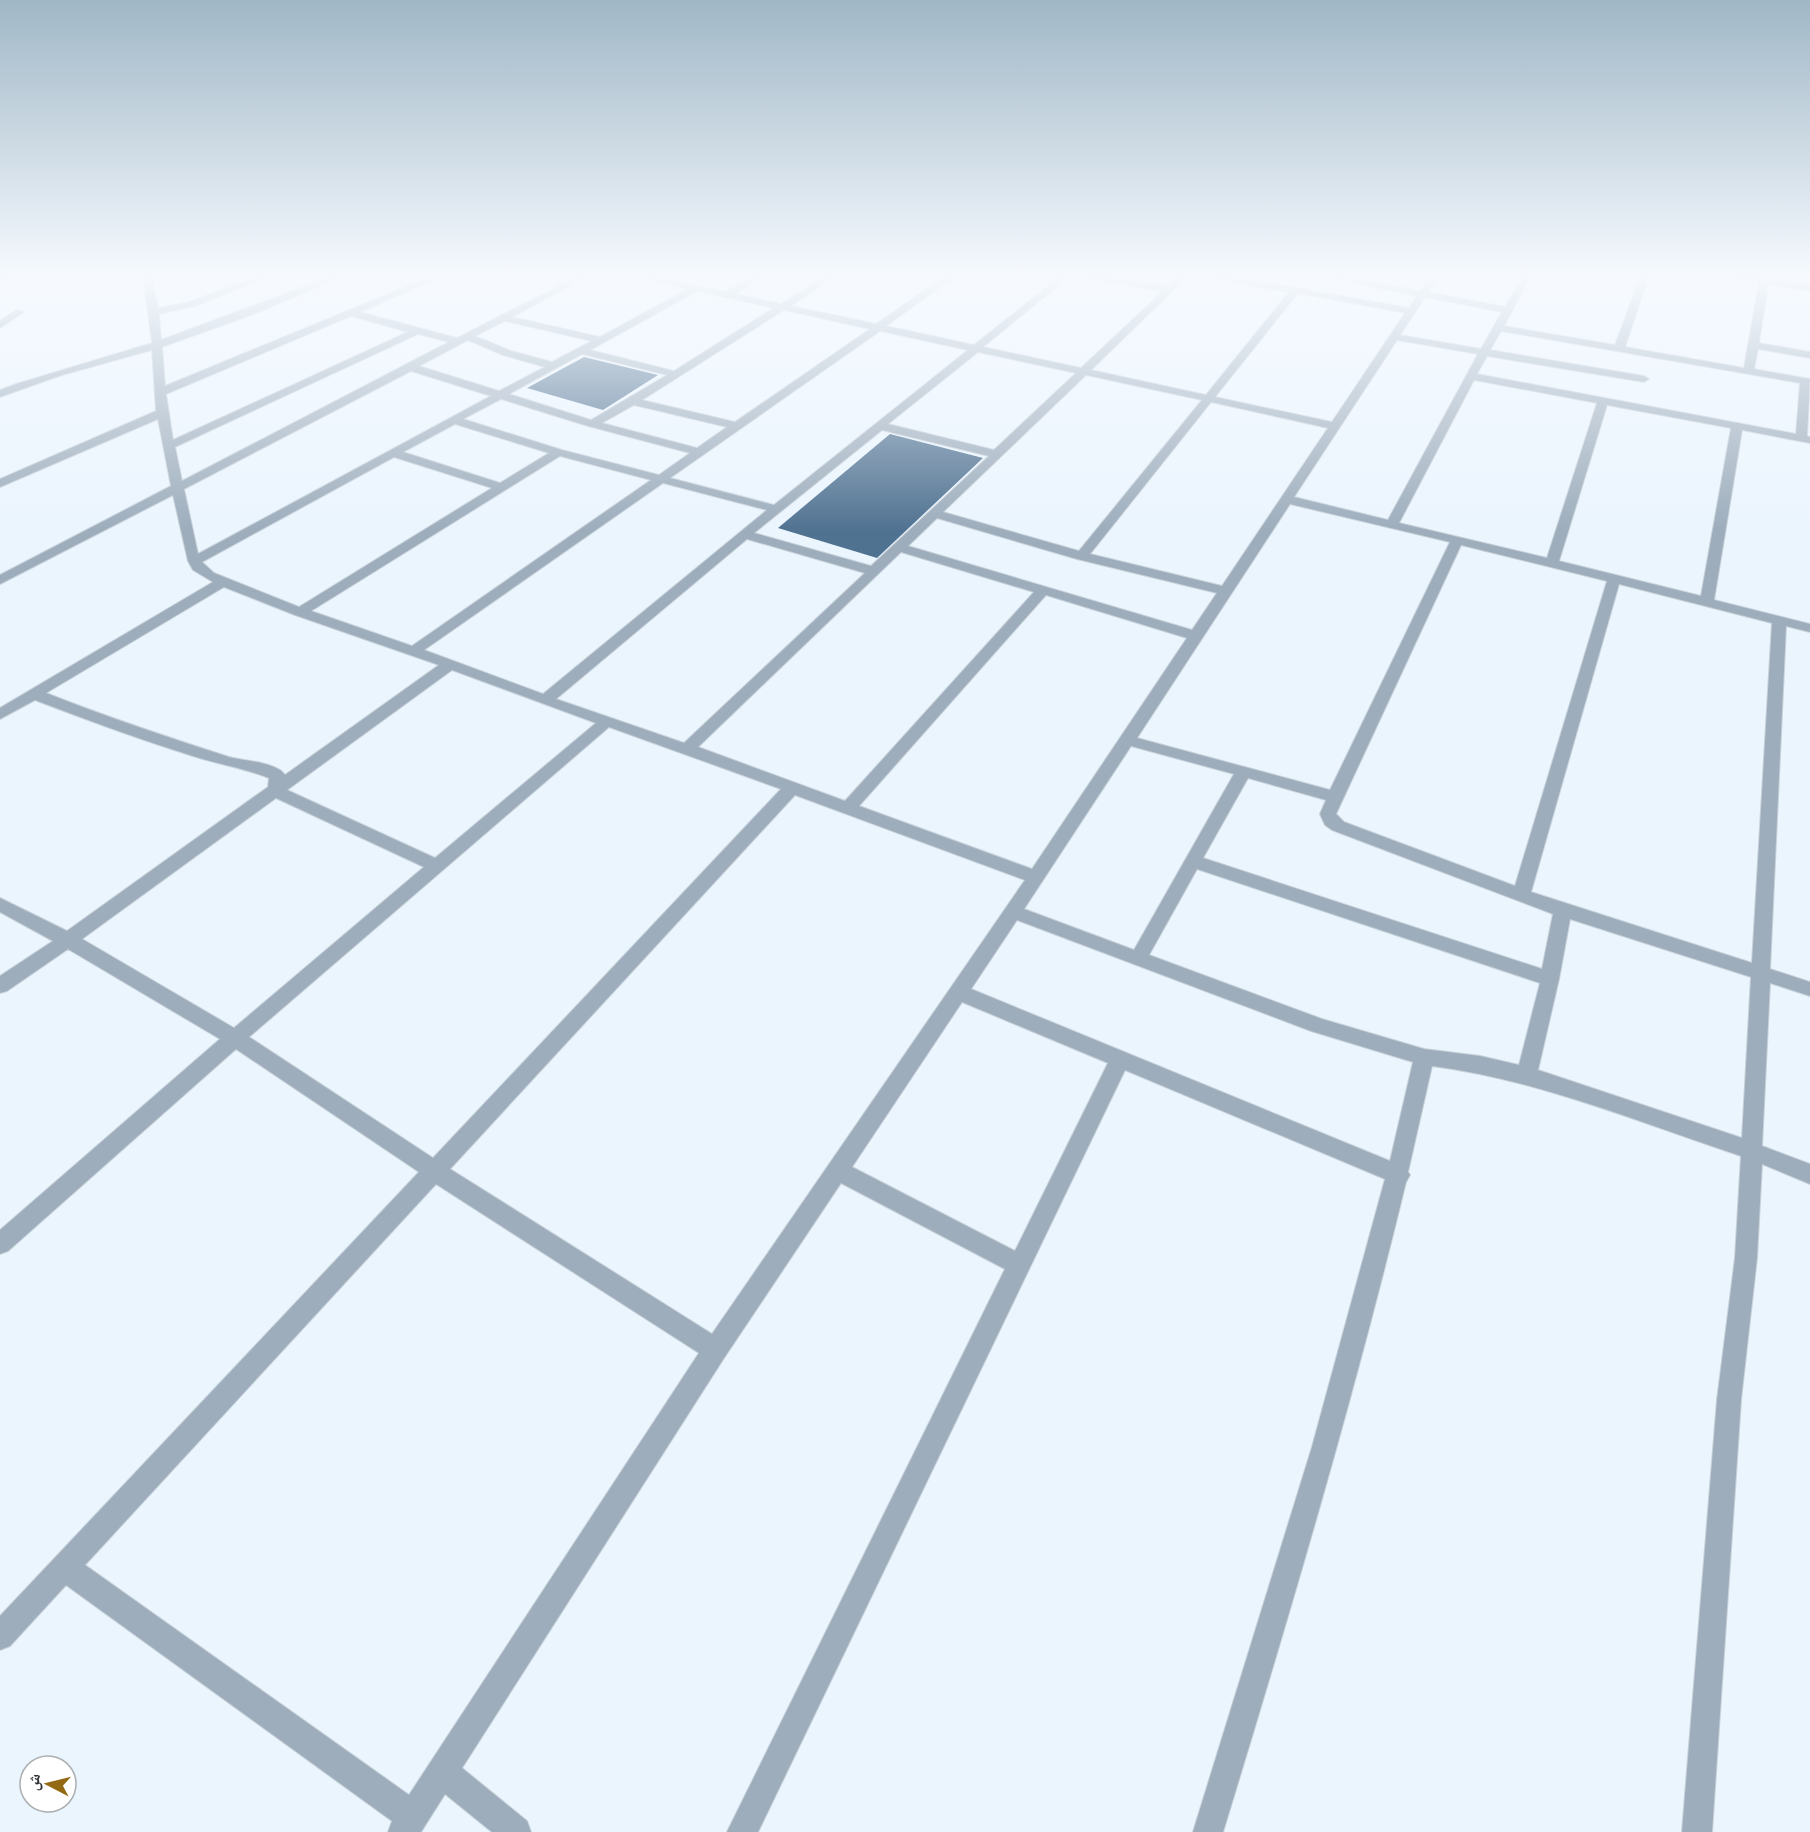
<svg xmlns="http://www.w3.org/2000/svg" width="1810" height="1832" font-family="Signika,'Noto Naskh Arabic',sans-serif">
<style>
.building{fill:#507291}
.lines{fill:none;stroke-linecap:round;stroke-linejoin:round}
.minor-casing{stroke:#c9d2da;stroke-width:2}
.minor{fill:#9dadbc;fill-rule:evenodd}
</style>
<rect width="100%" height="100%" fill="#ebf5fe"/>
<path class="building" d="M584,357L658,375L603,410L527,388Z
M890,434L983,458L877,558L778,528Z"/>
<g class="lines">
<defs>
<path id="minor" d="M0,275H20L0,281Z
M143,275H151L158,308L189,302L261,275H273L195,306L159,314L161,340L335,275H346L254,314L162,347L165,386L434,275H445L360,312L457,338L580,275H590L512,317L600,337L688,289L630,275H646L725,292L756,275H766L735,294L781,304L827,275H837L791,306L876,324L947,275H957L886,326L974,345L1062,275H1071L983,347L1081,368L1163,291L1086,278L1082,275H1101L1168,286L1180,275H1189L1091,370L1206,395L1289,292L1210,278L1206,275H1224L1409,308L1417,296L1319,275H1336L1420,291L1431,275H1439L1428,292L1505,307L1523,275H1531L1504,326L1615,345L1641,275H1649L1625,347L1744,368L1759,282L1730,278L1726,275H1745L1810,285V291L1768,284L1759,343L1810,352V358L1758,349L1754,369L1810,379L1807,436L1810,437V443L1742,430L1714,600L1810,624V632L1786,626L1770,969L1810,982V996L1770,983L1762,1146L1810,1164V1184L1762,1164L1757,1258L1741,1400L1712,1832H1682L1717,1400L1735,1258L1741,1156C1639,1122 1539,1080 1432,1066L1408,1172L1410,1175L1406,1182C1353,1401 1289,1616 1223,1832H1193L1312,1447L1385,1179L1125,1070L758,1832H727L1005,1269L841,1183L724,1358L462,1768L527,1821L531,1832H492L445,1794L421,1832H388L392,1821L66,1585L10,1646L0,1650V1616L419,1172L236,1049L8,1251L0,1254V1230L220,1039L68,949L7,991L0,993V976L53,941L0,912V898L67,931L268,787L269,778C244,768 218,764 193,756C139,739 87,720 35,700L0,719V708L213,582L193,570L188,561L173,495L0,584V575L171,486L158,419L0,487V479L156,411L152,350L62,375L0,397V390L16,384L152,343ZM697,291L774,308L674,371L590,350ZM1298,293L1405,313L1332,422L1215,397ZM1425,297L1502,312L1481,349L1400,335ZM784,310L870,329L735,422L642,400ZM351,316L408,332L173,440L166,394ZM505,321L592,341L552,362L511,351L475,336ZM880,331L968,350L774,505L670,478ZM1501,331L1800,383L1796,434L1477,374L1487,356L1644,382L1649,379L1644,376L1490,350ZM418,334L449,342L182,481L175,447ZM468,340L503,355L545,367L499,391L419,366ZM1397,340L1478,354L1388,520L1294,497ZM978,352L1076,373L994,450L888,424ZM582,354L667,375L591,420L509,394ZM411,371L491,396L198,554L184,489ZM1086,375L1202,400L1079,551L943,512ZM1474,380L1597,403L1547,558L1399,523ZM501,399L588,426L690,453L659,475L562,450L463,419ZM1211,402L1328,428L1222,586L1090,554ZM634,405L727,427L697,448L602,423ZM1607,405L1731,428L1701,596L1559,561ZM455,424L549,453L500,483L403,452ZM882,430L989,456L871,566L754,533ZM560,456L651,480L412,646L311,611ZM394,457L492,488L299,607L214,573L202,562ZM663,483L767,510L543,694L424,650ZM1290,504L1450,542L1330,790L1137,738ZM937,518L1077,559L1217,593L1192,630L908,546ZM747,539L865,573L684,743L556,699ZM1461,545L1607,581L1515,886L1344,822L1336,814ZM901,552L1034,592L845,801L698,747ZM1619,584L1772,623L1752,963L1531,892ZM224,587L295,615L439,665L285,775C277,762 243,761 229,757C167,737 106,717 46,693ZM1046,595L1187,638L1032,869L859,806ZM452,670L596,723L435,858L287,790ZM609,727L781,789L433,1158L249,1037ZM1131,746L1234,774L1134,950L1024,909ZM1248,778L1326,800L1320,814L1325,825L1332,830L1553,914L1542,969L1203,858ZM795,795L1025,880L712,1334L450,1169ZM276,798L424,867L234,1028L82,939ZM1197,869L1540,983L1519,1065L1480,1056L1424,1049L1322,1019L1149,955ZM1570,919L1751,977L1742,1138L1538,1070L1559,979ZM1017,920L1311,1031L1413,1062L1390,1161L971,989ZM962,1002L1108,1063L1015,1251L852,1167ZM436,1184L699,1353L409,1795L85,1565Z
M16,310L24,312L0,328V321Z"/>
</defs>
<use href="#minor" class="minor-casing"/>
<use href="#minor" class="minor"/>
</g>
<linearGradient id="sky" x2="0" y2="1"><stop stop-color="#a0b7c6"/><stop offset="0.52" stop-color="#f6faff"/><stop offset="1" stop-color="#f6faff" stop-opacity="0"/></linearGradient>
<rect width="1810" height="531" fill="url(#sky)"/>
<g transform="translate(48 1784) rotate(277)"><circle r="28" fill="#ffffff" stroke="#acadaf" stroke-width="1.5"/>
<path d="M0-4.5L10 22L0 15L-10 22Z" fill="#936a13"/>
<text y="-9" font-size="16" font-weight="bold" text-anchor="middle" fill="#2f3336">ش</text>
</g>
</svg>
